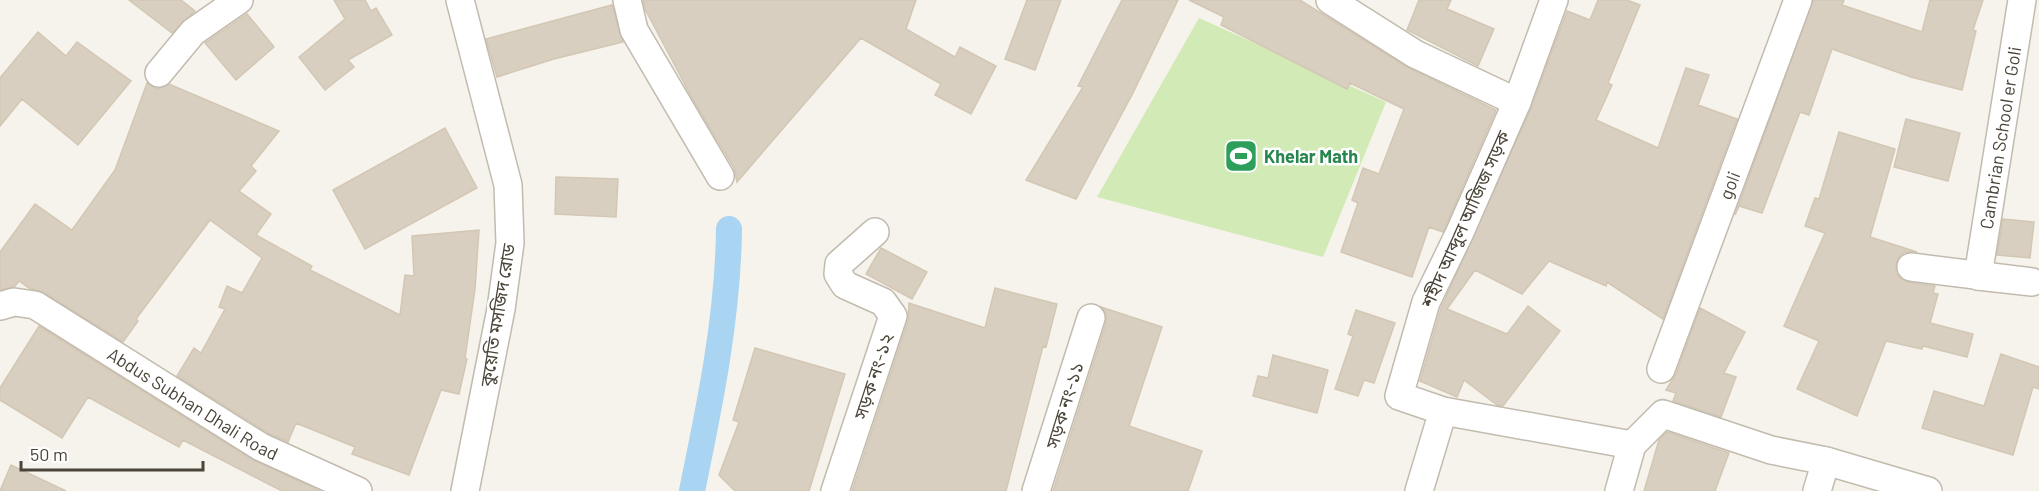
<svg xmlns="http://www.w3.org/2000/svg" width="2039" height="491" font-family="Barlow,'Noto Sans Bengali',sans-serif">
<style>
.green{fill:#d2eab5}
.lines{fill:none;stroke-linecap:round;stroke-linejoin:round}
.canal{stroke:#a9d4f2;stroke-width:26}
.building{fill:#d8cfc1;stroke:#d3c7b4;stroke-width:1.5}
.minor-casing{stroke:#c2bbae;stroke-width:30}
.minor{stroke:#fff;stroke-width:27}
.labels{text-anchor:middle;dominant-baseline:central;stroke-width:5;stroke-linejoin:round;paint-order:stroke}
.street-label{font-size:18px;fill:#4b4439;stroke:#fff}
.leisure-label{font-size:18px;font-weight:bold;fill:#27864d;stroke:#fff;text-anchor:start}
</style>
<rect width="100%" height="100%" fill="#f6f3ec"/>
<path class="green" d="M1199,18L1386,102L1323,257L1097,197Z"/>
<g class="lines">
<path class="canal" d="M692,491C710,404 728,317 729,229"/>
</g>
<path class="building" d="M129,0H181L195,11L172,33Z
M334,0H365L371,11L376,8L392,35L348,60L354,67L325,90L299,57L345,19Z
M643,0H916L906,29L955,57L960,47L996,66L971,114L935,95L941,84L861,38L737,182L734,168L692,98L645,9Z
M1027,0H1061L1035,70L1005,59Z
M1122,0H1178L1133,93L1076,199L1026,180L1083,87L1078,86Z
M1189,0H1300L1407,67L1496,110L1443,232L1429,227L1412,277L1341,252L1358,203L1352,200L1363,168L1379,174L1404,109L1350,83L1347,89L1221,25L1224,17Z
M1419,0H1451L1447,9L1494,29L1478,66L1407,30Z
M1598,0H1627L1640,5L1608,83L1612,85L1596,120L1658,148L1686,68L1709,75L1698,105L1737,119L1663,319L1607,282L1606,286L1549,261L1522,294L1475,270L1447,309L1507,334L1528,306L1560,331L1503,406L1497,405L1464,380L1457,397L1420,381L1441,308L1531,108L1567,11L1590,20Z
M1813,0H1844L1842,5L1922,32L1930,0H1983L1973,30L1976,31L1962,90L1911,77L1832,49L1809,115L1800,112L1762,213L1739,206L1735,215Z
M612,5L623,42L554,59L497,77L486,39Z
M247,14L274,47L236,80L205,43Z
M38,32L66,56L77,42L131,81L78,145L22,99L0,126V78Z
M147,83L157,89L169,84L279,131L251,166L256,171L239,191L271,214L256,235L312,266L310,270L400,315L405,275L414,276L412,236L479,230L475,289L465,358L467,359L459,394L441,390L409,475L352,454L355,447L296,423L288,442L268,433L177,376L194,348L201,353L225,309L219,307L227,286L242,293L262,258L210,220L136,319L138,321L123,342L43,292L29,288L19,281L15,286L0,290V252L35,204L72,230L115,170Z
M1906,119L1960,133L1948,181L1894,167Z
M445,128L477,188L365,249L333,190Z
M1839,132L1895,149L1870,237L1917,252H1905L1899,257L1896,264V273L1901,279L1908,282L1935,286L1933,293L1938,294L1930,323L1973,334L1967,357L1923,346L1922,349L1886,341L1857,416L1797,389L1819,341L1784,326L1825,233L1805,226L1815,198L1819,199Z
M556,177L618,179L616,217L555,214Z
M2003,219L2034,222L2030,258L1997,255Z
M881,248L927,272L912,299L866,274Z
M995,288L1057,304L1046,347L1043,346L1006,491H852L908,321L909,303L985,328Z
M1101,307L1162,327L1129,426L1202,451L1188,491H1053L1106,323V314Z
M1700,308L1745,332L1724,373L1736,377L1721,417L1673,401L1676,393L1666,390L1676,374Z
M1356,310L1395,323L1374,383L1364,380L1358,396L1335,389L1353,336L1348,334Z
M39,326L253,460L320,491H282L183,440L179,447L88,397L62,438L0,400V388Z
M755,348L845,374L809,491H735L719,475L739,422L733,420Z
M2001,354L2039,367V389L2033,387L2013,455L1922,428L1934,391L1984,406Z
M1273,355L1328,370L1317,413L1253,396L1258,376L1268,378Z
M1667,432L1729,453L1715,491H1644L1659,440Z
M11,465L66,491H0Z"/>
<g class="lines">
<defs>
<g id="minor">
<path d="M460,0L508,185L510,243L501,309L465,491"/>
<path d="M627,0L634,30L720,176"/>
<path d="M1330,0L1415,54L1517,102"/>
<path d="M1554,0L1517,102L1460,232L1426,302L1399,396L1443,411L1632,445"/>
<path d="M159,73L193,32L239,0"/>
<path d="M1911,267L2032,282L1978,276"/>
<path id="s1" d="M1978,276L2022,0"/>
<path id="s2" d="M0,306L14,302L35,305L261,447L358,491"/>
<path id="s3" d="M1661,369L1798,0"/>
<path d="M835,491L893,316L883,302L845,285L838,274L839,264L875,232"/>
<path d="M1036,491L1091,318"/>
<path d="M1419,491L1443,411"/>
<path d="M1619,491L1632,445L1663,414L1771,450L1826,461L1928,491"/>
<path d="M1817,491L1826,461"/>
</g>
</defs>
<use href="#minor" class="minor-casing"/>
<use href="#minor" class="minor"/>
</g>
<defs>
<symbol id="stadium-square" viewBox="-11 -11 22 22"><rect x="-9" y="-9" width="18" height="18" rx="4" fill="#2e9e5b" stroke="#fff"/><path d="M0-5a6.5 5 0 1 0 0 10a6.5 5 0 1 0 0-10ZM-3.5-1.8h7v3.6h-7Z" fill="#fff"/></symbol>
</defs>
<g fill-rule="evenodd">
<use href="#stadium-square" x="1222" y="137" width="38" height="38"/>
</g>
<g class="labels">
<g class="street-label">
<text stroke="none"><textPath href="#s1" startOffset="140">Cambrian School er Goli</textPath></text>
<text stroke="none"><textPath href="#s3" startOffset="196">goli</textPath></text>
<text transform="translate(1465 219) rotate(-66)">শহীদ আব্দুল আজিজ সড়ক</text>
<text transform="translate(497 315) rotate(-81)">কুয়েতি মসজিদ রোড</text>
<text transform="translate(873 376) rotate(-72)">সড়ক নং-১২</text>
<text stroke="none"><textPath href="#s2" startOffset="222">Abdus Subhan Dhali Road</textPath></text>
<text transform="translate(1064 405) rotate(-73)">সড়ক নং-১১</text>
</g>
<g class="leisure-label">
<text x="1264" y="156">Khelar Math</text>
</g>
</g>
<path d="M21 461v9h182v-9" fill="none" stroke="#4b4439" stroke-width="3"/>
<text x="30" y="461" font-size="18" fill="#4b4439" stroke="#ffffff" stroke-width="4.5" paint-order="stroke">50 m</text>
</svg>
